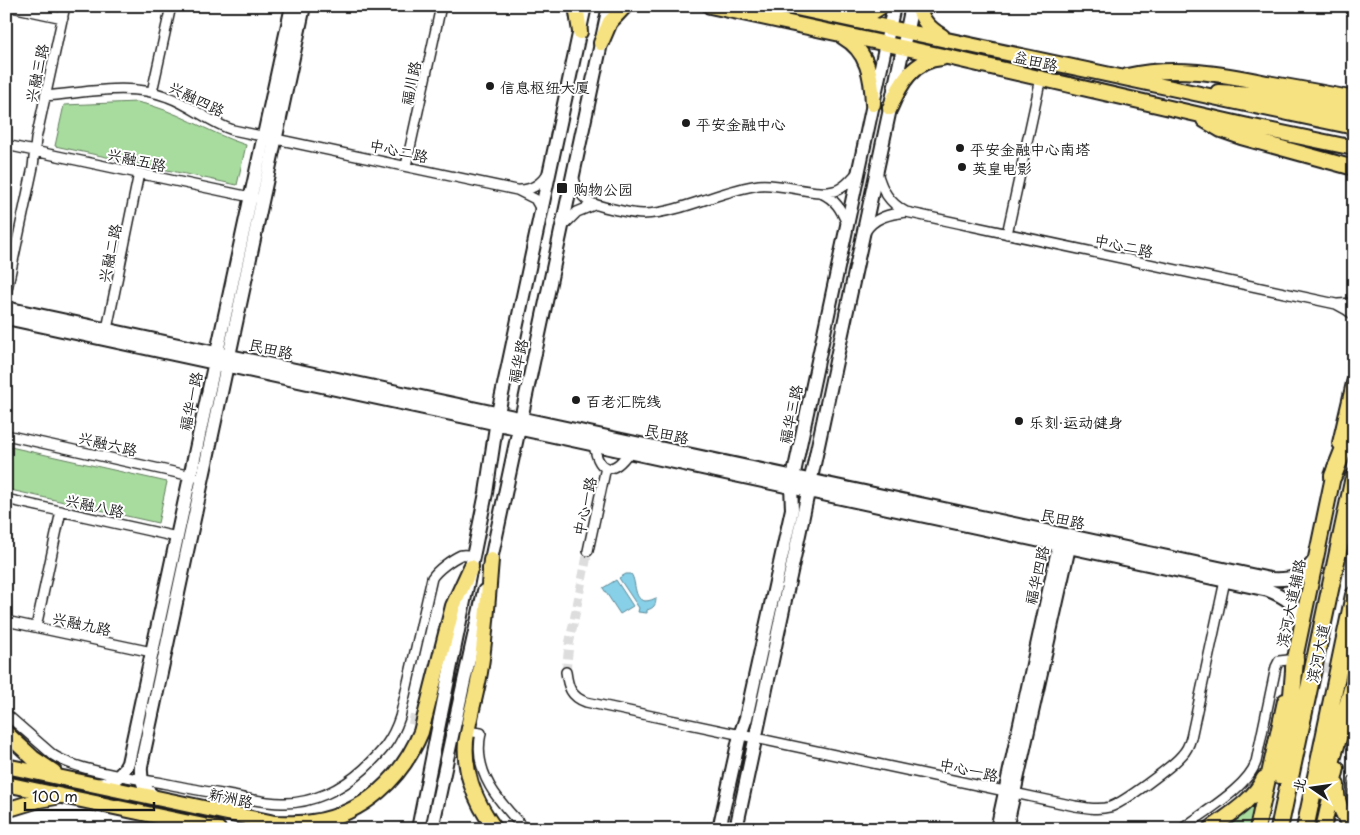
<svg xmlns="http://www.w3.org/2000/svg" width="1360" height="835" font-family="'Playpen Sans','LXGW WenKai TC',sans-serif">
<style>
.green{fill:#a8dc9e;stroke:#627c5d}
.water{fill:#87d0e8;stroke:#5c8896}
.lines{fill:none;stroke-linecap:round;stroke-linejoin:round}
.street-tunnel{stroke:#ddd;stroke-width:9;stroke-dasharray:9 4.5;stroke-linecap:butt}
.street-casing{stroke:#1c1c1c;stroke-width:12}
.secondary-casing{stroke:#1c1c1c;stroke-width:16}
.primary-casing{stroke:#1c1c1c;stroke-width:18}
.highway-casing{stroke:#1c1c1c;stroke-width:20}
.street{stroke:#fff;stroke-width:9}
.secondary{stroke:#fff;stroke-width:12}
.primary{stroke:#f7e281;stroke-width:14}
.highway{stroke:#f7e281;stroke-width:16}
.secondary-bridge-casing{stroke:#1c1c1c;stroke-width:16;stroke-linecap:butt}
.secondary-bridge{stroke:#fff;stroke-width:12}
.poi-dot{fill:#1c1c1c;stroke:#fff;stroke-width:2}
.labels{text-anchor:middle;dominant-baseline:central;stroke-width:4;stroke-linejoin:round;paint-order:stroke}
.street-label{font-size:15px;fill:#1c1c1c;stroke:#fff}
.poi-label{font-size:15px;fill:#1c1c1c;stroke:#fff;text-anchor:start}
</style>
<rect width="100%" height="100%" fill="#fff"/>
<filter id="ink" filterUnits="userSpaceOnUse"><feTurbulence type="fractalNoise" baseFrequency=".02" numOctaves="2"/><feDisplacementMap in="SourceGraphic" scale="10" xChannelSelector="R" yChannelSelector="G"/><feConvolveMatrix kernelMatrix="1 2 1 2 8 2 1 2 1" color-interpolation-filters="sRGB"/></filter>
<g filter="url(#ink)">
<path class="green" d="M137,102C175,109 208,133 246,145L237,185L55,146L64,105Z
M6,446L167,482L158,523L6,489Z
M1259,803L1254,829H1219L1221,827Z"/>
<path class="water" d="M626,574H631C638,582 631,610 656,598C656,605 654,608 647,610V613L638,612L639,608L619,578Z
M616,580L633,606L620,614L603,588Z"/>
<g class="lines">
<path class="street-tunnel" d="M1293,661L1354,674
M566,672L569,645L588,551
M409,719L472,732"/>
<defs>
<path id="street" d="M7,6L63,18
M152,92L171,6
M45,96C86,93 129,82 168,97C191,105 210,123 233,130L517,190L535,199L542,211
M6,145L255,198
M406,166L441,6
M877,172C882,190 889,203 906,212L1336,304L1347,310L1354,315
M573,176C581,201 588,204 613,209C623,211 633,214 643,214C681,213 721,190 759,185C783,182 823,200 841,188C848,184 853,177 858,172
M520,190C532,190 541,184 548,173
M821,193C836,200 841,209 847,224
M564,225L577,212L594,205
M865,232C874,217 890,214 906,212
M1007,234L1041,78
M6,294L33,167L36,139L65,6
M1338,304L1354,303
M106,334L139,173
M6,435L196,477
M594,445C599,474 613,475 629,452
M6,499L177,537
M588,551L606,467
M6,621L152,652
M36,627L61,511
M566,672C568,687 571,697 586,702L1075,806C1087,808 1098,810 1110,807C1123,803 1173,766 1182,755C1187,750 1189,745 1191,738L1226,576
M6,714L53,755C77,771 133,778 162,783C186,788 210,792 233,796C249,799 266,803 282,803C312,804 342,789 364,769C382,752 392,741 400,717L432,578C437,570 452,559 461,555C465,554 469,555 473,556
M473,732L481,733C472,773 499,802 525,829
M1354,780V798
M1182,829C1204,812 1248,787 1256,762L1276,667L1279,661L1288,660"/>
<path id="secondary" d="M6,308L1270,579C1293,580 1301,578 1315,560
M6,318L1268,590C1288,598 1296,604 1302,625
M489,569L609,6
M440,719L486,493L498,413L585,6
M455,722L484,591
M97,785C113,783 121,777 128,763L292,6
M156,798C144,790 140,781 141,766L304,6
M719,829L740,735L746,718L792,509L791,487L894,6
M736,829L912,6
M997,829L1059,545L1063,539
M1006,829L1069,547L1067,540"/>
<path id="primary" d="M576,6L580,32
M710,6L952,58L1244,125L1354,148
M787,6L1354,127
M918,6C922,21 930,29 942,36
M853,18L871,13L882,6
M843,37C868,51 872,77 873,104
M601,43L610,22L625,6
M1127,76C1174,65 1222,74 1267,83C1296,88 1325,93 1354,99
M1218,92L1254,94L1354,113
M890,108C900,84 913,60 942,58
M1204,120L1221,130L1241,137L1354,168
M1340,443L1354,383
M491,560C488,595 486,631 481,666C478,688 471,710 467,733C461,768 475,802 495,829
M1293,668L1335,467
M6,733L33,758L54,772
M6,766L284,825
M6,784L218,829
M1337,785C1335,801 1344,815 1351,829
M6,810L39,800L56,797
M275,823C288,823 301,824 313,822C364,814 402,778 421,732L453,606L471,567
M1210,829C1230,814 1253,801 1264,778
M1257,829L1285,701
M1323,829L1337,768"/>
<path id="highway" d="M1333,476L1354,423
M1280,775L1291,707L1295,659
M1323,791L1352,689
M1279,829L1354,477
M1305,829L1354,595"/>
</defs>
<use href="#street" class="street-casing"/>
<use href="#secondary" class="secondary-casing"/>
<use href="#primary" class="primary-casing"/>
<use href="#highway" class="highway-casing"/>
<use href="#street" class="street"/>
<use href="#secondary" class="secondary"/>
<use href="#primary" class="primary"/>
<use href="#highway" class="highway"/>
<defs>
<path id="secondary-bridge" d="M418,829L440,719
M432,829L455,722"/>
</defs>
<use href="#secondary-bridge" class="secondary-bridge-casing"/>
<use href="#secondary-bridge" class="secondary-bridge"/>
</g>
</g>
<g class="poi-dot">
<circle cx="490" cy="86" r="5"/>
<circle cx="686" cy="123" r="5"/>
<circle cx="960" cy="148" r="5"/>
<circle cx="962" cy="167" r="5"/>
<rect x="556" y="182" width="12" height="12" rx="2.5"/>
<circle cx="576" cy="400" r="5"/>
<circle cx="1019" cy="421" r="5"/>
</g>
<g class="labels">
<g class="street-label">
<text transform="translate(1036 60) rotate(13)">益田路</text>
<text transform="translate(36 73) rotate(-78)">兴融三路</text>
<text transform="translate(410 83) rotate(-78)">福川路</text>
<text transform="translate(197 98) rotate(26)">兴融四路</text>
<text transform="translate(399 150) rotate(12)">中心二路</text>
<text transform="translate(137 159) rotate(12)">兴融五路</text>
<text transform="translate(1124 245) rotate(12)">中心二路</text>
<text transform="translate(109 253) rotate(-78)">兴融二路</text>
<text transform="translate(271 348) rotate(12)">民田路</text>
<text transform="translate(517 361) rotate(-78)">福华路</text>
<text transform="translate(190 401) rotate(-78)">福华一路</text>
<text transform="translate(790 414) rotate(-78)">福华三路</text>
<text transform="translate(667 433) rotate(12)">民田路</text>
<text transform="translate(108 443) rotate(13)">兴融六路</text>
<text transform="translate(95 505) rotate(12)">兴融八路</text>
<text transform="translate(584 506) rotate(-78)">中心一路</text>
<text transform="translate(1063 518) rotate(12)">民田路</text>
<text transform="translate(1036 575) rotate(-77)">福华四路</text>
<text transform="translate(1290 603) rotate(-78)">滨河大道辅路</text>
<text transform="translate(82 623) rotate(12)">兴融九路</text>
<text transform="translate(1317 653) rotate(-78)">滨河大道</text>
<text transform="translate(969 769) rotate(12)">中心一路</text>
<text transform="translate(231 797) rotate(12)">新洲路</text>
</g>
<g class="poi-label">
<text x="500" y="86">信息枢纽大厦</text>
<text x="696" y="123">平安金融中心</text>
<text x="970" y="148">平安金融中心南塔</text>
<text x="972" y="167">英皇电影</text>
<text x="573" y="188">购物公园</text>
<text x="586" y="400">百老汇院线</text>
<text x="1029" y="421">乐刻·运动健身</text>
</g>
</g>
<rect width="1360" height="835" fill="none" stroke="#fff" stroke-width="25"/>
<rect x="12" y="12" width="1335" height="810" fill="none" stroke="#1c1c1c" stroke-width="2" filter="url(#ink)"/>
<g transform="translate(1312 788) rotate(283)" stroke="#ffffff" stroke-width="4" paint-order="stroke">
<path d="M0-4L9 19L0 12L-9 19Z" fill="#1c1c1c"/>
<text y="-8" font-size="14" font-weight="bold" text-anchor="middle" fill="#1c1c1c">北</text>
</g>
<path d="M25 802v8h129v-8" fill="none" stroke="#1c1c1c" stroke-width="2.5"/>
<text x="32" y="802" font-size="15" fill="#1c1c1c" stroke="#ffffff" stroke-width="4" paint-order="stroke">100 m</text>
</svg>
